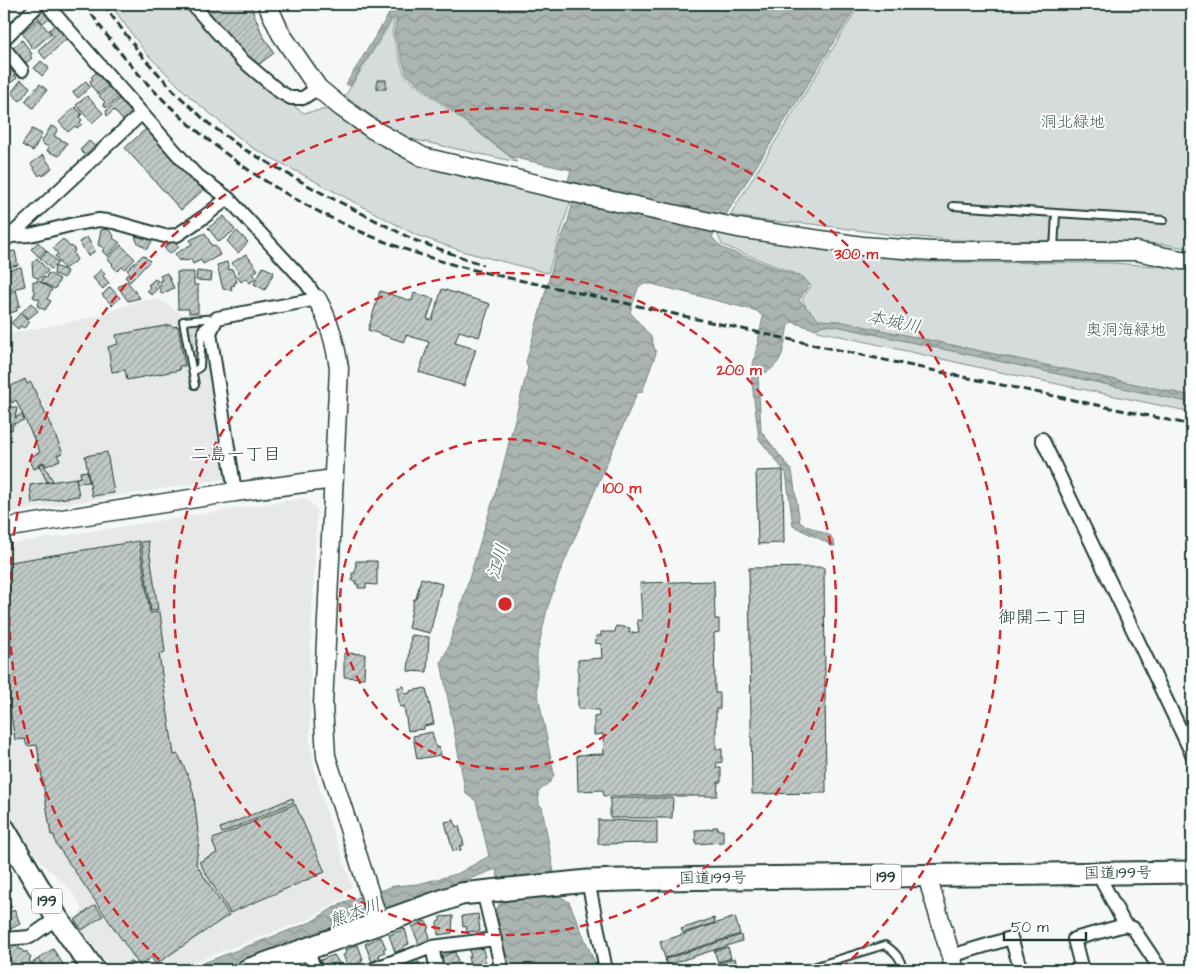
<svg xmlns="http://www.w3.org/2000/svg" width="1196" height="974" font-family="'Architects Daughter','Klee One',sans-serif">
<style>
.built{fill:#e6e9e8}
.grass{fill:url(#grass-dots);stroke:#7a8c88}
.green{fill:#d6dcdb;stroke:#7a8c88}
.water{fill:url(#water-waves);stroke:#72857f}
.building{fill:url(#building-hatch);stroke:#1f3d34}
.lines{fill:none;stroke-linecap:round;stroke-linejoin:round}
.lane-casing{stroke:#1f3d34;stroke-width:10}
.street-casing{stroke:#1f3d34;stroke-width:16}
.secondary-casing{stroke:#1f3d34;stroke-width:21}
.highway-casing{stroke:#1f3d34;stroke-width:25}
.lane{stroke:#fff;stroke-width:6}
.street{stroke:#fff;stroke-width:12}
.secondary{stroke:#fff;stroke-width:18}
.highway{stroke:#fff;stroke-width:21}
.rail{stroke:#1f3d34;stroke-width:3;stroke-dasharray:8 4;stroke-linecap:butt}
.ring{fill:none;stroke:#d62828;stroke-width:2.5;stroke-dasharray:9 6}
.labels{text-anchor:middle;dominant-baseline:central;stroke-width:4;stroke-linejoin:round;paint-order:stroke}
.shield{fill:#fff;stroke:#627771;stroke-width:1}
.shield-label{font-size:15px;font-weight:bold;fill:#1f3d34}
.park-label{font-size:16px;fill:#445d55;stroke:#fff}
.street-label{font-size:16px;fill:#1f3d34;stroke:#fff}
.water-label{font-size:18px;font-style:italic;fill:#49615a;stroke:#fff}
.neighbourhood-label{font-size:18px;fill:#1f3d34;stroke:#fff}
.centre{fill:#d62828;stroke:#fff;stroke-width:2.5}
.ring-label{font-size:15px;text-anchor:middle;font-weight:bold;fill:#d62828;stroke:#fff;stroke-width:4;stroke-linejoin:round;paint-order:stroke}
</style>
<defs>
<pattern id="grass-dots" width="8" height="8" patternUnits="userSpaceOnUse" patternTransform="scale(1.25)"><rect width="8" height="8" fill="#d6dcdb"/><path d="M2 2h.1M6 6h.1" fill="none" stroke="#b7bebd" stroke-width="1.8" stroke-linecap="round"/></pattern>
<pattern id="water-waves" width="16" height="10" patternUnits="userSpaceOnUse" patternTransform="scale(1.25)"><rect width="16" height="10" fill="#aab5b1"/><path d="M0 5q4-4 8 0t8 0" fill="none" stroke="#8a9491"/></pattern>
<pattern id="building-hatch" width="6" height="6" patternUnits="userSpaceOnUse" patternTransform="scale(1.25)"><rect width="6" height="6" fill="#c0c9c6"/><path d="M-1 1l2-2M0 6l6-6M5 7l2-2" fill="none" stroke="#9ba4a2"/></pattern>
</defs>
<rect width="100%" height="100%" fill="#f6f7f7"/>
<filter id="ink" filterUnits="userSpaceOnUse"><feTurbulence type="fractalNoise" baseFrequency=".02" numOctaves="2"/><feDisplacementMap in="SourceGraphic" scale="10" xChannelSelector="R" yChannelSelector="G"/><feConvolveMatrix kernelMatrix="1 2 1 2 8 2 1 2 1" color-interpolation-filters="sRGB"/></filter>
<g filter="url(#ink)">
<path class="built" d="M141,300H161L183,315L202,313L225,479L4,514V335L94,317Z
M305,498L317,509L310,660V741L316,777L326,811L352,886L343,893L346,899L339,900L309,919L172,970H111L73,918L83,911L71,890L44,865L4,811V545Z"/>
<path class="grass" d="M202,321L203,323L199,329L197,365L194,364L189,327L191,323Z"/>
<path class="green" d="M110,4H186L205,28L269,90L304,113L328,109L363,135L431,167L467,178L571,200L548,273L465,252L416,235L251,147L191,98L146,53Z
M860,4H1192V249L1163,244L1121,241L951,240L893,235L812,224L765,221L730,215Z
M393,19H395L392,32L405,76L517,162L411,139L380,122L345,96Z
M717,233L922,262L1114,263L1192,269V412L995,371L818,331L802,299L811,286L803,277L722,245Z"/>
<path class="water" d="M411,4H858L712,237L722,248L803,278L809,285L799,300L819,320L839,321L1192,396V403L836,326L824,325L814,329L792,322L788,325C783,349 785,366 758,376L761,431L792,471L800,523L831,536L835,546H830L826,542L793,526L786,473L759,439L751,375L763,317L757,311L652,284H642L638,288L630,312L651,337L656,353L642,392L637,393L560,572L547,609L537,654V690L554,774L551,781L538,792L539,804L542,807L558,895L569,902L598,970H506L497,909L503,896L496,869L401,905L297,941L223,970H185L311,922L341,903L394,886L418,884L457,874L489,856L476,801L466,794L441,662L448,648L501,474L528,368L526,362L557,250L568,221L578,183L568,181L571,170L511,157L407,75L394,33L397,18H392L350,86L346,84L389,14L406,10Z"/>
<path class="building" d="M201,4H250L262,34L274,53L258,65L243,51Z
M44,10L50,17L43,23L37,16Z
M38,19L51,34L33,49L22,33Z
M56,24L67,38L45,59L38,50L54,36L49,30Z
M22,40L32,54L30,56L32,58L26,63L25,61L22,63L12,49Z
M41,61L49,68L42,76L34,68Z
M10,68L17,78L5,87L4,72Z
M98,71L109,85L98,94L92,87L90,81L93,79L91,77Z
M21,80L30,87L20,101L11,93Z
M377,80H386V89H377Z
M86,81L90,87L78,98L73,92Z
M40,84L47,90L33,108L25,101Z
M110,86L120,96L106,108L103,104L105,102L99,96Z
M87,96L103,113L92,123L76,105Z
M119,99L125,105L127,103L133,109L131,112L134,115L125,123L114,110L107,116L106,111Z
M75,107L82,114L79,117L82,120L80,122L82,124L77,128L75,126L68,132L59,122Z
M51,126L58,129L54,136L67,143L59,156L47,151L49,147L41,143Z
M147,128L203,190L181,210L125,148Z
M32,129L42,134L33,151L22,145Z
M89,141L97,148L88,158L80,150Z
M43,155L52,168L43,176L41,174L39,176L31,164Z
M224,216L235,230L219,242L208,228Z
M108,229L114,236L113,238L120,243L107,256L102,251L105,249L98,245L101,230Z
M237,231L248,242L238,253L227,241Z
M205,233L212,246L215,245L220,255L203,264L201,260L193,264L191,259L187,261L186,260L183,261L182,259L179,261L175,254L192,244L190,240Z
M135,235L153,240L147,249L137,242Z
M87,237L95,251L88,256L79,242Z
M63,239L70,247L72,246L75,251L73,253L77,260L64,269L55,256L58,254L53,248Z
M174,240L179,247L169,254L164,247Z
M38,242L46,250L39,257L31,249Z
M121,245L135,259L125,269L122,267L117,271L112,265L113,264L107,258Z
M10,250V252L15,251L18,265L4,268V251Z
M47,251L58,263L51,269L40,258Z
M246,254L258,270L253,273L256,278L250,283L246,278L241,282L236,275L239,272L232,263Z
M143,255L150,261L130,282L125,277L130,273L127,270Z
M37,258L48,271L39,279L33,276L32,263Z
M227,262L229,270L232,269L237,282L234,283L235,285L231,286L232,290L223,289L217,265Z
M55,266L67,271L64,278L54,274Z
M21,267L25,286L4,291V271Z
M263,267L274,272L265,290L254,284Z
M101,269L105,274L103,276L109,283L103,289L93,278Z
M197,271L212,273L211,281L196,280Z
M177,272H194V285H198V313H189V309H178Z
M48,273L60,279L55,289L41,282L43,277L46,278Z
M167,273L174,288L162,294L158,287L161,286L159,281L162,280L160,276Z
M155,279L158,281L156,283L158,284L155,287L157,289L151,295L147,290L150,287L148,285Z
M37,280L52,289L47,299L51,301L45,310L37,306L40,300L33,297L35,292L33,290V281L36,283Z
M127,281L140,298L128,301L118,287Z
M110,287L120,298L112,305L102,295Z
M442,289L490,304L479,337L459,331L455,343L476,349L464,386L419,372L429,342L406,335L404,342L368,330L380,291L412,301L414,293L434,299L427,319L432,320Z
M16,290L20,306L17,307V311L6,314L4,294Z
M31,303L38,311L28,319L22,312Z
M21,313L30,322L24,328L21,326L18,329L11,323Z
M170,325L172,327L178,326L185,366H179L180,370L127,380L125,370L112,372L108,347L118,344L116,335Z
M25,379L27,384L31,382L63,453L57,455L60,460L46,466L44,462L38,464L39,467L34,469L29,458L40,452L16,400L12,403L5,389Z
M4,405L17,408L15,418L22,414L24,420L13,424L12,430L4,428Z
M107,452L114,493L92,496L85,456Z
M43,463L53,481L47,482L39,465Z
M783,470L784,543L758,544L756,471Z
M87,471L89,482L77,483L76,478L81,477L80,472Z
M76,478L79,496L32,503L30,485Z
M139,541L150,613L160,612L165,652L159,654L174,755L178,754L190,780L194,796L199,841L196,864L229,915L156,964L151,957L140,966L56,844L54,835H51L37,745L27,746L25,739L15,740L4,671V563Z
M148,541L158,610L151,611L141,542Z
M356,561H377V585L366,584V588H358V584H355L356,581H352V573H355Z
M824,567L826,793L752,794L749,568Z
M421,578L442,584L430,633L408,628L414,599H416Z
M714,581L715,619H719V632L714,633L715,693H720V709H716V749H722V762L717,763L716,768H721V782H718L717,796H604L603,790L578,791L577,755L604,754L603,734L594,735V717L599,716V710L578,709V660L602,658L601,644L595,643L596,636H601V632H615L616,626L630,628L629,633L639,632L637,620L642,621L640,583Z
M411,635L429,637L427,672L408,671Z
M344,653L365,654L364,678L344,677Z
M404,686L405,694L410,693V691L426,688L434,724L424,726V729L408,731L404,706L400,707L397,688Z
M432,732L436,748L439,747L441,755L417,759L413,736Z
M292,798L294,802L222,833L220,828Z
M610,798H673L672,818H610Z
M295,804L325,872L230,913L199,862L217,853L213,844V839Z
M454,820L456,827L459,826L464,845L460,846L461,850L453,851L445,822Z
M598,820L657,821V843L598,844Z
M713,827H718V830H723V842L696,844L695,830L713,829Z
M4,891L12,907L4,911Z
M95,905L103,916L82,930L75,920Z
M15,910L20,924L5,932L4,914Z
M478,914L480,931L467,932L466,926L463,927L462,916Z
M453,916L452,933L438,935L437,922L440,921V917Z
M735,917L740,934L665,958L660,942Z
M714,918L715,923L683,933L681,929Z
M425,921L430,927L427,929L430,937L428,938L429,940L419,944L412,927Z
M405,929L409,944L404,946V949L395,952L389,935Z
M741,935L742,941L667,965L665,959Z
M381,937L386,948L383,949L385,952L379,955L380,958L372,962L365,944Z
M17,945L20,950L22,949L24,953L26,951L31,958L29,959L31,964L22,970H17L6,953Z
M358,945L363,959L361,960L362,962L357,964V965L349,969L343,955L346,954L345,950Z
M728,947L731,958L718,962L714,951Z
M483,948L486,966L471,969L468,957H471L469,950Z
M53,949L67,970H47L39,958Z
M455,952L460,969L444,970L442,956Z
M334,955L341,966L338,967L339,970H323L320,960Z
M735,958L736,962L716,969L715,964Z
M38,959L45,970H37L32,963Z
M130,961L136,970H120L119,969Z
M419,962L422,970H409L408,966Z"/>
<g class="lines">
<defs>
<path id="lane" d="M953,206L1056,213
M1054,250L1056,213L1164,220
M193,372L200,367L202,329L212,321
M195,385L183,321L216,318
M803,970L885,945C896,952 900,958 904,970"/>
<path id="street" d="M47,4L54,13L194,173L228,198L307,284L317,299L217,318L210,333L235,492
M192,4L241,59L280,92L291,98H303L318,88
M4,39L39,4
M4,48L22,70
M11,236L30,235L70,225L99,220L114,222L164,236L177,235L204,217L228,198
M8,238L141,114
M1042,439L1192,754
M1098,874L1125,925
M588,881L606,970
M483,891L502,970
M4,939L30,937L57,918
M432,947L437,970
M307,949L315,970
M951,956L1011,938L1021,970
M371,970L432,947L495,939
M1082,970L1074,939L1125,925L1133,928L1161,970"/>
<path id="secondary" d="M267,4L281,34L318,88L341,107L372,129L423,157L566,191L738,228L862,246L931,251H1136L1181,260H1192
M317,299C330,323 335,342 339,368L323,705L326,756L379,923
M4,528L235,492L334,479
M927,876L955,970"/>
<path id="highway" d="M4,829L57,918L94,970
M248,970L461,894L588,881L661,879L1192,872"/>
</defs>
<use href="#lane" class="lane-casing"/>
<use href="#street" class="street-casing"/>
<use href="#secondary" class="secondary-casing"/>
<use href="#highway" class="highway-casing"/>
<use href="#lane" class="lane"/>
<use href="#street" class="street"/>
<use href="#secondary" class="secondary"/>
<use href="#highway" class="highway"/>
<path class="rail" d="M85,4C169,134 304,222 451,264C484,273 519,280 552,287C608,299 664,312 720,324C877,359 1035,392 1192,425
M103,4L142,56L177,94L208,123L242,148L318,191L414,240L483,265"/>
</g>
</g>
<g class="ring">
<circle cx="505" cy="604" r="165"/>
<circle cx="505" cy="604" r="331"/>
<path d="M170 970A496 496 0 1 1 840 970"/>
</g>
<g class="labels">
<g class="shield">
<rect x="871" y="864.5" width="30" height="25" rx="4"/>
<rect x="32" y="888.5" width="30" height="25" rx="4"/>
</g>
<g class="shield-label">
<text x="886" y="877">199</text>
<text x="47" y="901">199</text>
</g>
<g class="park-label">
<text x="1073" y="122">洞北緑地</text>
<text x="1126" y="330">奥洞海緑地</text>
</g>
<g class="street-label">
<text transform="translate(1118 873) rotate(-1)">国道199号</text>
<text transform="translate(713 878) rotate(-1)">国道199号</text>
</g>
<g class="water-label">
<text transform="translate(894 322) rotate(12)">本城川</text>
<text transform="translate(498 562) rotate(-73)">江川</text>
<text transform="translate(355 913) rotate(-20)">熊本川</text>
</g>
<g class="neighbourhood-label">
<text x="236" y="454">二島一丁目</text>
<text x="1043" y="617">御開二丁目</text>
</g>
</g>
<circle cx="505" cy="604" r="8" class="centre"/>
<g class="ring-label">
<text x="856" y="259">300 m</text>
<text x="739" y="375">200 m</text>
<text x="622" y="493">100 m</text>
</g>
<rect width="1196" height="974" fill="none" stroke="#fff" stroke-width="20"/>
<rect x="10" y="10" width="1176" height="954" fill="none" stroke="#1f3d34" stroke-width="2" filter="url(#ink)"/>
<path d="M1004 932v8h82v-8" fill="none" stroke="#1f3d34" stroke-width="2.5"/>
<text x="1011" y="932" font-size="15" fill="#1f3d34" stroke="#ffffff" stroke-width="4" paint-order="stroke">50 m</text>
</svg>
